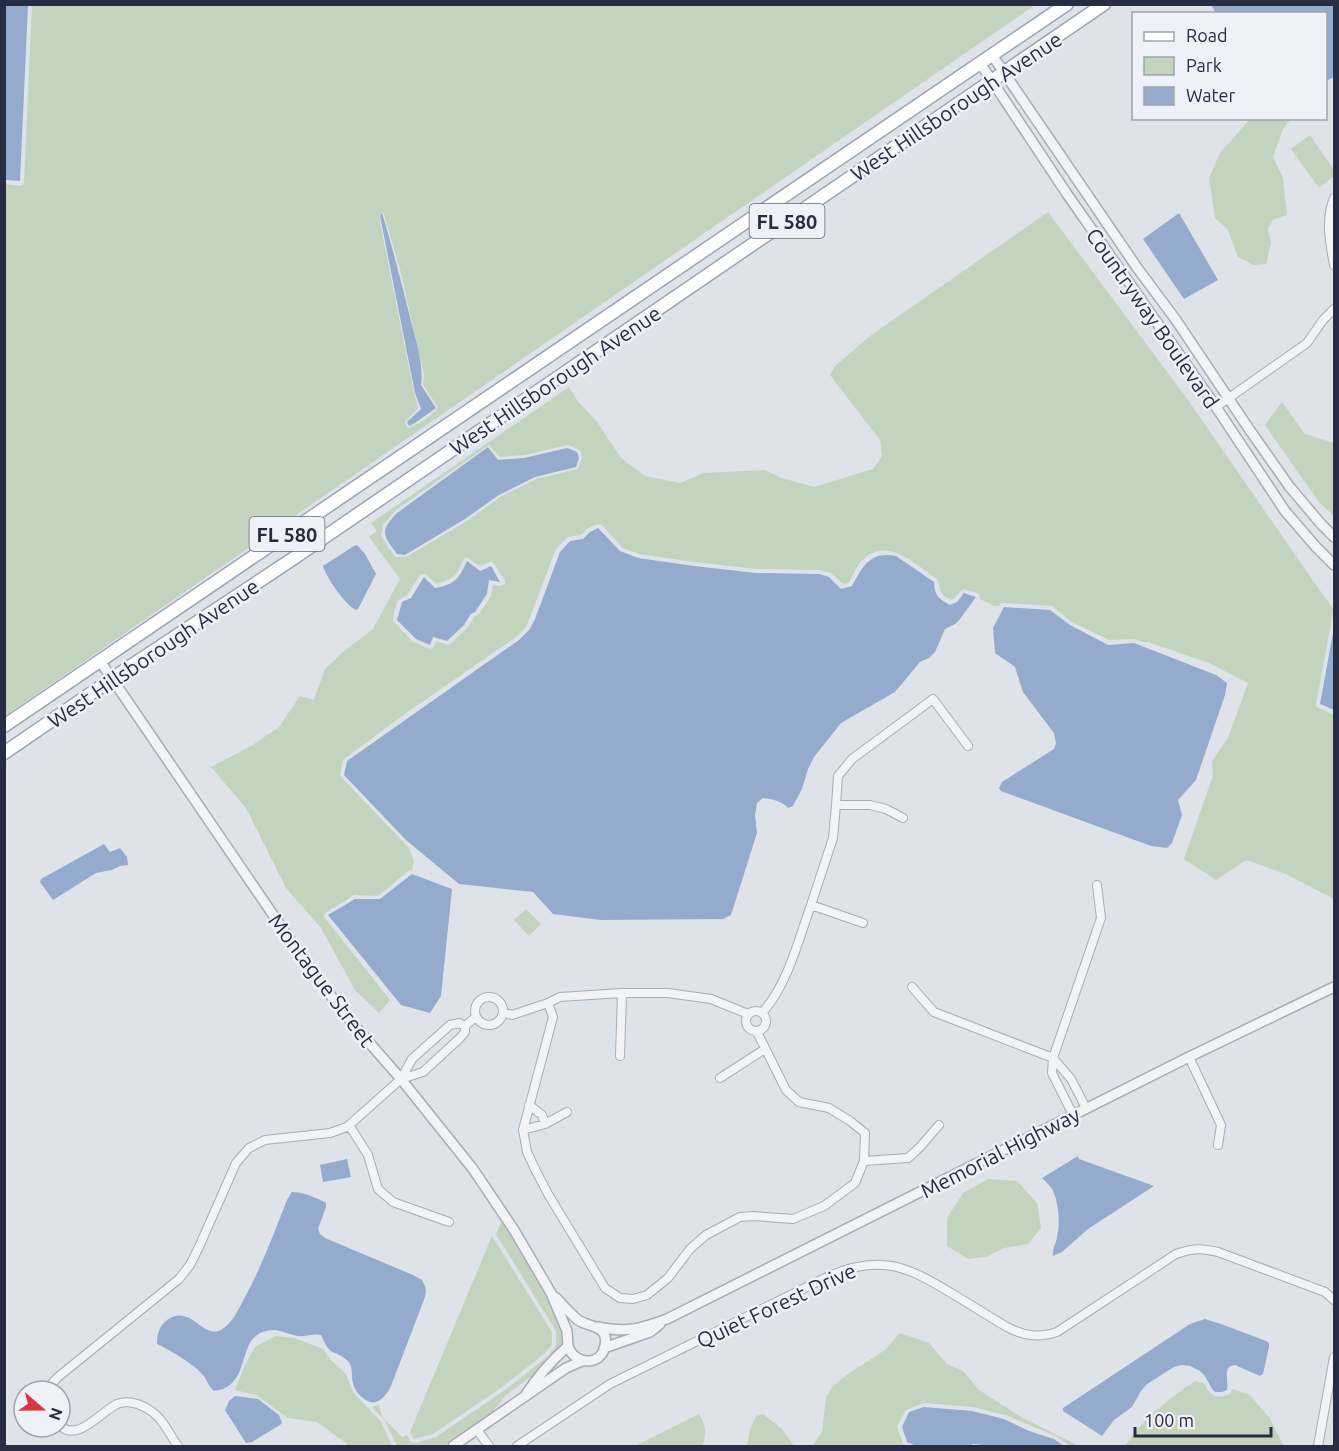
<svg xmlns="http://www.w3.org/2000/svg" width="1339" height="1451" font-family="Ubuntu,sans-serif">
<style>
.green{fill:#c2d4be;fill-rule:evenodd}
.water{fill:#95abcd}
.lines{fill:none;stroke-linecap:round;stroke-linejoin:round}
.minor-casing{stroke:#a7acb7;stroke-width:10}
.tertiary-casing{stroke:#a7acb7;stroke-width:12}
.primary-casing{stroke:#9ca4b6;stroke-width:15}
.minor{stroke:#f1f3f7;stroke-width:8}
.tertiary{stroke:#f1f3f7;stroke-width:9}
.primary{stroke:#fff;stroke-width:12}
.labels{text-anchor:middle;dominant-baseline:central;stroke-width:5;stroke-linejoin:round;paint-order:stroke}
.shield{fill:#eef1f7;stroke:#626878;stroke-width:1.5}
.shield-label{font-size:20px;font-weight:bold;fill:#262d42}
.street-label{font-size:21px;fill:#262d42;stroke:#eef1f7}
</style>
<rect width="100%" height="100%" fill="#dee2e9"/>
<path class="green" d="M32,5V4L1035,5L5,716L4,184L20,186L23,184L24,182ZM383,212L400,269L424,375L423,385L438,407C431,417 419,424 408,428L405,422L418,408L414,393L382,233L379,216Z
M1250,119H1291L1283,129L1273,157L1283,178L1287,215L1273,220L1268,229L1271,243L1266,264L1253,265L1238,257L1228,230L1215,218L1209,178L1220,153Z
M1310,135L1334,170V176L1319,188L1291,149Z
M1048,212L1188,400L1307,572L1334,610L1333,612L1316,705L1317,707L1334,715V899L1286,874L1246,860L1216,880L1184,859L1213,775L1212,761L1228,738L1248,683L1209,663L1148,642H1143L1133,639L1109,640L1072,622L1052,606L1004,603L1000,604L999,606H994L980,599L979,594L964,589C958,591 957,598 951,600C938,593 941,592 938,580C918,566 888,537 865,558C857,564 853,575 849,583L843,584L831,573L819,570L756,569L694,562L639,554L623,548L602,525L597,524L587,529L581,535L568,537L556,549L530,617L526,627L516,637L406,713L343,760L340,775L341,777L409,848L414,861L412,870L408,871L378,896L354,895L324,914L325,918L390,1000L379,1013L355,990L321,928L286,888L246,808L211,767L251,746L279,727L300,696L314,700L325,669L343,652L373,629L400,579L369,537L377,531L371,523L569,387L577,400L597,422L621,458L645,476L680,483L704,473L765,470L782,478L814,487L873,469L882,456L880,440L830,375L835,366L870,336ZM489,445L500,457L525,455L568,445L580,450L582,458L578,469L536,479L500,497L467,521L406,557H395L381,536L383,525L396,510ZM466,557L468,558L480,566L489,562H493L505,581V584L500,586L493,585L491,596L479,614L474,617L467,628L449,645L436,641L434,647L430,649L413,642L393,621L394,612L398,601L407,595L421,574H426L436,584C444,582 454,578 458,571C461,565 462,561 466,557Z
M1282,402L1305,434L1334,443V516L1319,502L1265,425Z
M526,909L541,924L529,936L514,920Z
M988,1179L1017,1181L1037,1203L1041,1228L1028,1244L1004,1248L986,1257L968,1259L947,1246V1218L963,1193Z
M502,1221C517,1244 565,1318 563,1342L532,1376L506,1395L489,1416L444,1446H397L385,1421L372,1407L379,1405L382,1417L402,1437L407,1435L411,1442L415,1443L436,1437L505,1390L548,1356L556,1346V1331L496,1234Z
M492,1236L552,1332V1345L545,1353L502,1387L433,1434L414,1439L410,1432Z
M900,1333L929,1343L947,1364L963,1371L979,1390L1021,1417L1079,1446H1070L1056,1436L1005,1415L973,1407L924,1403L906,1410L897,1426L903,1444L907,1446H812L822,1432L826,1397L833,1386L848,1374L885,1350Z
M275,1336L294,1338L323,1349L331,1360L346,1374L353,1392L381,1422L392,1446H348L346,1443L317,1422L288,1418L256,1395L235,1390L245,1365L255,1347Z
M1195,1381L1204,1383C1210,1396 1216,1400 1230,1394L1232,1389L1250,1395L1254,1400L1269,1417L1284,1446H1125C1143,1419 1168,1399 1195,1381Z
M699,1414C706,1425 707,1434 702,1446H635Z
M763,1414L782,1429L794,1446H747L750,1430L756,1416Z"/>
<path class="water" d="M4,5H28L20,181L5,180Z
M1211,5H1334V77L1326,81V14L1216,13Z
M382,213C393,249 402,285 411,321C416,341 424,365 421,385L436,408L415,423L409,426L407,422L421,409L415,393L380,216Z
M1179,213L1218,280L1184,299L1143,239Z
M488,447L498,460L524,458L567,448L577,452L579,458L576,467L535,477L499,495L465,519L405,555L397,554C382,534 380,531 397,513Z
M598,528L620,551L638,558L694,566L756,573L819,574L829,577L841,589L852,586C863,566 870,551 896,556L934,582C935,596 938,598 950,605L957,602L964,593L976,597L960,619L955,624L945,629L935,652L929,658L920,662L895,692L841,723L814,757L808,769L802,789L793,806L788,808C782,801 772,799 763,798L757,803L755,815L757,833L731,915L723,919L601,920L553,914L533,892L459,884L406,840L344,775L347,761L519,640L530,629L535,619L560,552L570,541L583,539L590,532Z
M357,545L365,554L376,574L358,609L356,610C345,605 326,577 323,566L354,546Z
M467,561L480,571L491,566L500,582L489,580L487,594L475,612L471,614L464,625L447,641L433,637L430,645L416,639L397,620L402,602L411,598L424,577L435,588C454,585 459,579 467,561Z
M1004,607L1050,610L1070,625L1108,645L1134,643L1216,675L1227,683L1225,695L1196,780L1178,800L1182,815L1172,843L1167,848L1151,846L1001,791L999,788L1002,782L1054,749L1056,743L1054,733L1023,692L1015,667L995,653L993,628Z
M1334,627V710L1320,704Z
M104,844L110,852L120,848L127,857L128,865L120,866L112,870L96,873L53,900L40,882L41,879Z
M412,874L452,889L441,996L430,1013L401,1005L328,915L355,899H380Z
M1078,1156L1079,1159L1154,1186L1088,1229L1062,1252L1053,1256C1052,1249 1056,1244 1057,1237C1060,1224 1059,1206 1054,1193C1052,1187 1046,1182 1042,1178Z
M347,1159L351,1177L323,1182L320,1165Z
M292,1192C304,1192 315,1197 326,1203V1207L318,1229L320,1234L325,1238L413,1275L422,1280L425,1286L426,1291L425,1297L391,1386C385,1397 376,1409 363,1398C358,1394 354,1389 353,1383C351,1377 353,1370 350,1364C345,1356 338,1355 331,1351C326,1347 324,1341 321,1335C313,1333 306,1337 298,1336C290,1335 283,1331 275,1330C231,1330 257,1385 214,1391C209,1387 207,1380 203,1375C194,1364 170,1350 157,1344C157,1335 159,1326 167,1320C190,1303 204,1340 221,1330C233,1323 239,1308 245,1297C262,1266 274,1233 287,1200Z
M1205,1319L1221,1324L1266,1341L1269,1343V1347L1263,1374L1260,1376L1235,1365C1222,1366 1229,1381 1227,1390L1222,1392H1215L1212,1389L1205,1376L1200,1371L1190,1366L1182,1365L1174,1367L1147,1384L1141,1391L1132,1407L1114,1420L1102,1436L1063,1411V1408L1190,1324Z
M235,1396L258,1399L279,1415L282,1423L280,1425L252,1442L246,1443L225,1410L229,1401Z
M924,1407L972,1411L1004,1419L1029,1431L1054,1439L1064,1446H990L973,1444L969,1446H916L907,1442L902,1427L909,1412Z"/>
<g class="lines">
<defs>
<path id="minor" d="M1334,198C1325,220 1330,243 1334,265
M1216,407L1307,343L1323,320L1334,309
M836,805L833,838L811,905L863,923
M903,818L886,809L870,805H836L838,776L852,759L933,699L968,746
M912,987L934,1012L1053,1058L1071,1079L1086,1108
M475 1011a14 14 0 1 1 28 0a14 14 0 1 1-28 0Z
M548,1003L553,1017L523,1130L545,1124L567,1112
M746 1021a10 10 0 1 1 20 0a10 10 0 1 1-20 0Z
M503,1012L512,1015L548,1003L560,997L622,993
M762,1013C788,984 798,941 811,905
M757,1032L786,1090L799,1102L829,1108L850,1121L865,1133L864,1161
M620,1056L622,993H668L711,999L748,1014
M1189,1057L1221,1125L1218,1145
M720,1078L765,1049
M401,1079L423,1072L460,1038L465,1032V1026L476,1017
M529,1105L542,1115L545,1124
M1073,1115L1052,1073L1053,1058L1101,918L1097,885
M349,1125L368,1155L378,1189L393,1202L449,1222
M523,1130L527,1152L537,1173L548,1194L605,1288L620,1298L633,1299L647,1295L668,1278L690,1249L706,1235L740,1217L753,1216L793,1219L824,1206L855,1183L864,1161L908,1158L920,1147L939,1125
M45,1391L58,1377L179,1279L190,1265L199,1247L236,1163L249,1148L265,1140L330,1133L347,1127L401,1079L412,1059L450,1025L459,1023L465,1026
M60,1425C76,1444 103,1410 117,1404C131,1399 146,1406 156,1415C165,1423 171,1437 178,1446
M477,1430L489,1446
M517,1446L610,1384L829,1276C880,1254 907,1266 951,1293C970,1304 988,1316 1007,1327C1024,1336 1038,1338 1057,1332L1176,1254C1193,1248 1200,1248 1218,1252L1325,1292L1334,1300
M1318,1446L1334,1357"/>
<path id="tertiary" d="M992,55L1138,269L1176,320L1249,429L1289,486L1321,524L1334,537
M980,63L1067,194L1216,407L1285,511L1316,547L1334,565
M100,661L310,969L353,1024L401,1079L473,1169L514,1230L551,1293L567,1331L568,1346C551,1361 537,1377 525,1396
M555,1297C562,1304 570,1313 578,1320C589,1328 609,1324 605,1346C601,1367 574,1365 568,1346
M598,1327C628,1333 639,1329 667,1319L1189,1057L1334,987
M604,1348L650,1332L660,1324
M453,1446L566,1368L582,1361"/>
<path id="primary" d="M4,726L1067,4
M4,753L131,666L291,560L1104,4"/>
</defs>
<use href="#minor" class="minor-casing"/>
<use href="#tertiary" class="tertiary-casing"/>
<use href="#primary" class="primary-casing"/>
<use href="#minor" class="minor"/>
<use href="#tertiary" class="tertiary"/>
<use href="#primary" class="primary"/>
</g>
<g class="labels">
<g class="shield">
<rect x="749.5" y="204" width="75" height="34" rx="4.5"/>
<rect x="249.5" y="517" width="75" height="34" rx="4.5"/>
</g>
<g class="shield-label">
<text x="787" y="221">FL 580</text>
<text x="287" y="534">FL 580</text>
</g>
<g class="street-label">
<text transform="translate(956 106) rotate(-34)">West Hillsborough Avenue</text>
<text transform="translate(1153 318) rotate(55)">Countryway Boulevard</text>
<text transform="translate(555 380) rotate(-34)">West Hillsborough Avenue</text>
<text transform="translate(153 653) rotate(-34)">West Hillsborough Avenue</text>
<text transform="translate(322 980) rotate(53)">Montague Street</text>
<text transform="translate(1000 1152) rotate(-27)">Memorial Highway</text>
<text transform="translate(776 1305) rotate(-25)">Quiet Forest Drive</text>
</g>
</g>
<rect width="1339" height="1451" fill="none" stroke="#262d42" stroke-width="12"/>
<rect x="1132" y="12" width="195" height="108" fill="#eef1f7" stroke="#9ea3af" stroke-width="1.5"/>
<rect x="1144" y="32" width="30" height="9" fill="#ffffff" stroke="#9ea3af" stroke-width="1.5"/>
<text x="1186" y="42" font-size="18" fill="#262d42">Road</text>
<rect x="1144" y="57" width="30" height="18" fill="#c2d4be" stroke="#9ea3af" stroke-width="1.5"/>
<text x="1186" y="72" font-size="18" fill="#262d42">Park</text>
<rect x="1144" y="87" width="30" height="18" fill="#95abcd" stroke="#9ea3af" stroke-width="1.5"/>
<text x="1186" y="102" font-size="18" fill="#262d42">Water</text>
<g transform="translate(42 1409) rotate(110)"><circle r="28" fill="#eef1f7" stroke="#9ea3af" stroke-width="1.5"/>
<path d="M0-4.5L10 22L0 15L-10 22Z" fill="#db3741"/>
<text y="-9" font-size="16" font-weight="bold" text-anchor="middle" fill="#262d42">N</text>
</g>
<path d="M1135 1427v9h136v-9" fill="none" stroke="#262d42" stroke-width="3"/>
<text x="1144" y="1427" font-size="18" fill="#262d42" stroke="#eef1f7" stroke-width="4.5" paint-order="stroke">100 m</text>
</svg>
